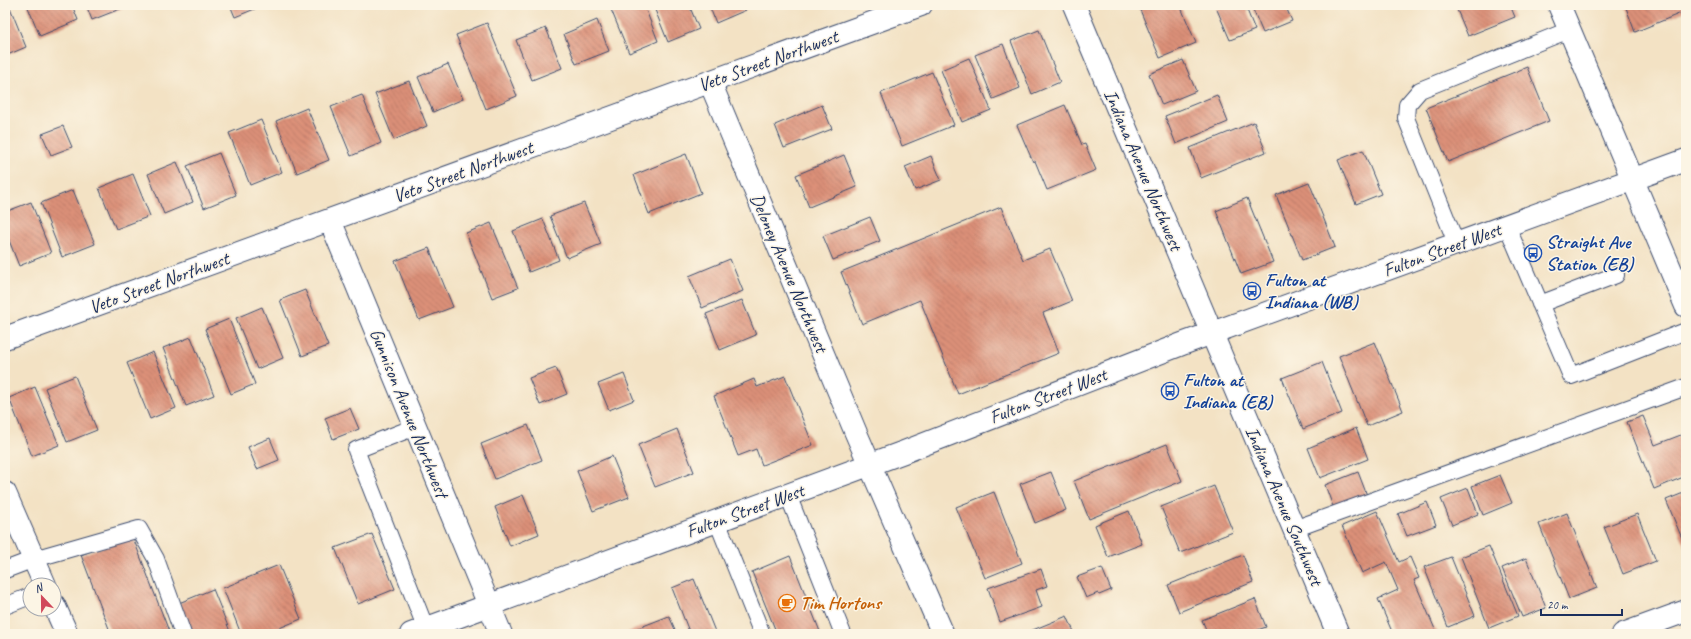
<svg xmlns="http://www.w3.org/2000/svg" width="1691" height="639" font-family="Caveat,sans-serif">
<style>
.building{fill:url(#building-back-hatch)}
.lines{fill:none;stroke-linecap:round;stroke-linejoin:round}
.service-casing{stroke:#3b4a6d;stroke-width:18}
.minor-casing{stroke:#3b4a6d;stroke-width:24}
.tertiary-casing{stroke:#3b4a6d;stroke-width:24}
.primary-casing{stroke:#3b4a6d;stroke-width:24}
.service{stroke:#fff;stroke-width:16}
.minor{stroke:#fff;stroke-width:22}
.tertiary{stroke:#fff;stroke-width:22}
.primary{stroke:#fff;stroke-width:22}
.labels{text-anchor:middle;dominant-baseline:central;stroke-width:3;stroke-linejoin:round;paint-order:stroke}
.street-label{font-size:19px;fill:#1b2f5e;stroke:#fcf5e5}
.transit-label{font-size:19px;font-weight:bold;fill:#164399;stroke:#fcf5e5;text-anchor:start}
.food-label{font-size:19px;font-weight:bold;fill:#c56008;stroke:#fcf5e5;text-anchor:start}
</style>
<defs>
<pattern id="building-back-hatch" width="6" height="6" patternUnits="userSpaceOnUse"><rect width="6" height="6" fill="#dc9078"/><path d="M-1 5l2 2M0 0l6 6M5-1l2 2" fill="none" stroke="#b27666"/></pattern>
</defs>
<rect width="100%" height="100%" fill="#fcf5e5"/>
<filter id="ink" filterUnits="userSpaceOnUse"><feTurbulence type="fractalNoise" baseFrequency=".025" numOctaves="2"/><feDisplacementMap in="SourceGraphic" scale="8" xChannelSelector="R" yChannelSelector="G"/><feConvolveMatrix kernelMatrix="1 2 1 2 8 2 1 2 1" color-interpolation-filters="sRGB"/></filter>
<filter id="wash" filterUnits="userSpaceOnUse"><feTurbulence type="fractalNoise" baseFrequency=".012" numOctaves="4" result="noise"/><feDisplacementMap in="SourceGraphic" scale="16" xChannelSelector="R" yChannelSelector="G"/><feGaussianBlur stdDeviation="0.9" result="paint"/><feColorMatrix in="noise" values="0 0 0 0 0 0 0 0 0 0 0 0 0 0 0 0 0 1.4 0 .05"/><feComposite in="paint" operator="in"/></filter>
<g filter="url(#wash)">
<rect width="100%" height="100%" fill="#f3e2c4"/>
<g id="blocks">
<path class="building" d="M5,5H9L26,47L5,56Z
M27,5H72L78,20L40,36Z
M86,5H130L92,20Z
M230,5H256L257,8L235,17Z
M616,5H644L658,41L629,53L610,7Z
M653,5H689L699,29L668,42Z
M709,5H744L746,10L716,23Z
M1138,5H1180L1196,43L1160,58Z
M1215,5H1245L1255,30L1230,40Z
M1251,5H1285L1292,21L1263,33Z
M1455,5H1510L1515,17L1468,36Z
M1625,5H1686V11L1635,32Z
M597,20L609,51L576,64L564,34Z
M487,23L517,96L486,109L456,35Z
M546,28L562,68L532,80L516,40Z
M1039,30L1060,82L1032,94L1011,41Z
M1003,44L1020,88L993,99L975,55Z
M969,58L991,110L962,122L941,70Z
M1183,60L1196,91L1162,105L1149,74Z
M448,64L463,99L433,112L418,77Z
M1527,67L1549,121L1448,162L1426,108Z
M932,72L954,125L902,146L881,93Z
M409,81L427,126L394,140L375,94Z
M362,95L381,143L351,156L331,107Z
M1217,95L1228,122L1176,144L1165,116Z
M822,105L832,129L784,148L775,125Z
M1065,105L1082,145L1085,144L1096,170L1047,190L1035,161L1033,162L1017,125Z
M307,108L329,160L297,173L276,121Z
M261,120L282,172L250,185L229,133Z
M1254,122L1266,152L1201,178L1190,148Z
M63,126L72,147L51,155L42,134Z
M1363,150L1381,194L1356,204L1338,160Z
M219,153L236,195L204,208L187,166Z
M686,154L701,193L649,214L634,175Z
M844,155L857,187L809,207L796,175Z
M931,156L941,180L915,190L905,167Z
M177,162L193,202L164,214L148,174Z
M133,174L150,216L116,229L99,188Z
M1309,182L1335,247L1302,260L1276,195Z
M73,190L95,244L62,257L41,203Z
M1247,198L1273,262L1241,274L1216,211Z
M31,202L51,253L19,266L5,230V212Z
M584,203L601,244L567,258L550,216Z
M1001,207L1023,260L1050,249L1072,301L1043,313L1059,353L958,394L920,300L862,324L841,272Z
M870,217L880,241L833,260L823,236Z
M543,219L559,260L529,272L513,231Z
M491,223L518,288L492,298L466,233Z
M429,248L453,307L419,320L395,261Z
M730,259L743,291L702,308L689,276Z
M305,290L328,346L302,356L280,300Z
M742,300L756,335L720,350L706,314Z
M262,307L283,358L257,369L236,318Z
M229,319L255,384L231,394L205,329Z
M191,337L214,395L186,406L163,348Z
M1375,342L1403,411L1367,426L1339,356Z
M153,352L176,408L150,419L127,363Z
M1322,362L1342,413L1303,429L1282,378Z
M556,368L567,394L540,405L529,378Z
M624,374L634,400L609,410L598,384Z
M75,376L97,430L67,442L45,388Z
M785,376L813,445L762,465L756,449L738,456L714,396L754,379L757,387Z
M35,387L59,445L32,456L9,398Z
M350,408L359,429L333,439L325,418Z
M1643,416L1655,445L1686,433V476L1654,489L1627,422Z
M528,425L542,460L495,479L481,444Z
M1356,428L1368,459L1320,478L1308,448Z
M677,429L694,472L655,487L638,445Z
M270,438L279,460L257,469L248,447Z
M1167,444L1182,481L1089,519L1074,481Z
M612,456L629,497L593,511L577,471Z
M1051,472L1066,510L1035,523L1020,484Z
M1358,472L1368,498L1335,512L1325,485Z
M1500,475L1512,503L1483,515L1472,486Z
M1214,486L1233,532L1180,553L1161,507Z
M1468,488L1478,514L1452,525L1441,499Z
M994,492L1022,563L985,578L956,507Z
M1686,492V548L1666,500Z
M523,495L539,534L510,546L495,507Z
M1427,502L1436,525L1407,536L1398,514Z
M1129,511L1142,544L1108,557L1095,525Z
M1377,511L1399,562L1410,557L1419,578L1414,580L1437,634H1393L1378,599L1398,590L1386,562L1362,573L1342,526Z
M1567,513L1597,588L1569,599L1539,524Z
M1637,514L1656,561L1623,574L1604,527Z
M372,534L395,589L358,604L335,548Z
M132,535L170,634H111L81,555Z
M1489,546L1518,616L1489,628L1461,557Z
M1243,555L1253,582L1179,612L1168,585Z
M790,556L821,634H777L752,572Z
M1451,557L1475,616L1448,627L1424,567Z
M1526,558L1546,608L1522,617L1502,568Z
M279,565L301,619L265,634H241L223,588Z
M1102,568L1111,590L1099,595L1098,593L1086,598L1077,577Z
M1041,569L1047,586L1036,590L1042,607L1000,622L988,588Z
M694,579L716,634H690L672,588Z
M213,589L231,634H192L179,603Z
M1255,599L1266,627L1247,634H1208L1202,620Z
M669,616L677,634H629L628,632Z
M1067,616L1075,634H1023Z"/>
</g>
</g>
<g filter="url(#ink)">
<use href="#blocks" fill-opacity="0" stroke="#3b4a6d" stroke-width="1"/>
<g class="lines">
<defs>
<path id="service" d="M1507,226L1571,376L1686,331
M1457,245L1406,118L1407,105L1420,90L1569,30
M1540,304L1616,275
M415,427L356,450L426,629
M788,495L843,634
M717,521L762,634
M1294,529L1686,387
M5,570L34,559L139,529L156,559L183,634
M5,606L30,596"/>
<path id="minor" d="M1074,5L1338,634
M1559,5L1686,306
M710,82L856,433L943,634
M330,220L501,634
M5,338L921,5
M1623,634L1686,611"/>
<path id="tertiary" d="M5,493L45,585
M54,605L67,634"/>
<path id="primary" d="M411,634L904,452L1182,344L1686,160"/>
</defs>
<use href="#service" class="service-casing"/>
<use href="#minor" class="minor-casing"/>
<use href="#tertiary" class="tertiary-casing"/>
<use href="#primary" class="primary-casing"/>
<use href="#service" class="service"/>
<use href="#minor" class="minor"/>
<use href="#tertiary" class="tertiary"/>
<use href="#primary" class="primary"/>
</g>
</g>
<defs>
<symbol id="bus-ring" viewBox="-11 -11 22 22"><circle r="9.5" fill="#fcf5e5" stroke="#1a4fb4" stroke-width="1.5"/><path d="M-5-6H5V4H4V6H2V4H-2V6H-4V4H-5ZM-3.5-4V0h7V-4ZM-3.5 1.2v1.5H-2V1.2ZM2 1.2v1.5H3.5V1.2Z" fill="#1a4fb4"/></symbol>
<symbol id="cafe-ring" viewBox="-11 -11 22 22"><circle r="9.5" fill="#fcf5e5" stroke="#e8710a" stroke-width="1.5"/><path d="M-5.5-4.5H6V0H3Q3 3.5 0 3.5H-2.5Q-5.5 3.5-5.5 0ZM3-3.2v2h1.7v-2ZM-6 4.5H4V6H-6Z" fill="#e8710a"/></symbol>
</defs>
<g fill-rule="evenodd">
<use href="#bus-ring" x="1523" y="243" width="20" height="20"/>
<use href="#bus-ring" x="1242" y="281" width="20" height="20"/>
<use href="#bus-ring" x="1160" y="381" width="20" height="20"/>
<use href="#cafe-ring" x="777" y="593" width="20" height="20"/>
</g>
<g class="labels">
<g class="street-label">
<text transform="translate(768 61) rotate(-20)">Veto Street Northwest</text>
<text transform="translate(1143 170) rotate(67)">Indiana Avenue Northwest</text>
<text transform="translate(463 172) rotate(-20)">Veto Street Northwest</text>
<text transform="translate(1442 250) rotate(-20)">Fulton Street West</text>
<text transform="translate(789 273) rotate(67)">Deloney Avenue Northwest</text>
<text transform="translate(159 283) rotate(-20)">Veto Street Northwest</text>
<text transform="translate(1048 396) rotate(-21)">Fulton Street West</text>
<text transform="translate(409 413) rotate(68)">Gunnison Avenue Northwest</text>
<text transform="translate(1284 506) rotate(67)">Indiana Avenue Southwest</text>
<text transform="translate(745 511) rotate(-20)">Fulton Street West</text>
</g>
<g class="transit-label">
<text x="1546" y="242">Straight Ave<tspan x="1546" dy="22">Station (EB)</tspan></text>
<text x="1265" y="280">Fulton at<tspan x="1265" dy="22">Indiana (WB)</tspan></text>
<text x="1183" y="380">Fulton at<tspan x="1183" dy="22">Indiana (EB)</tspan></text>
</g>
<g class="food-label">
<text x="800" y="603">Tim Hortons</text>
</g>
</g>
<rect width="1691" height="639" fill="none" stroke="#fcf5e5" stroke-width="20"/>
<g transform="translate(42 597) rotate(338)"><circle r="19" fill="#fcf5e5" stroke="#a2a6af"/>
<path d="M0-3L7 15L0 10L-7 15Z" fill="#d1495b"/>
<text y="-6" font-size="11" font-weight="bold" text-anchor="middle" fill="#1b2f5e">N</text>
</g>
<path d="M1541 609v6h81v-6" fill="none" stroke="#1b2f5e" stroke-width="2"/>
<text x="1547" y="609" font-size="12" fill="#1b2f5e" stroke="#fcf5e5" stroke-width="3" paint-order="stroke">20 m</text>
</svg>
